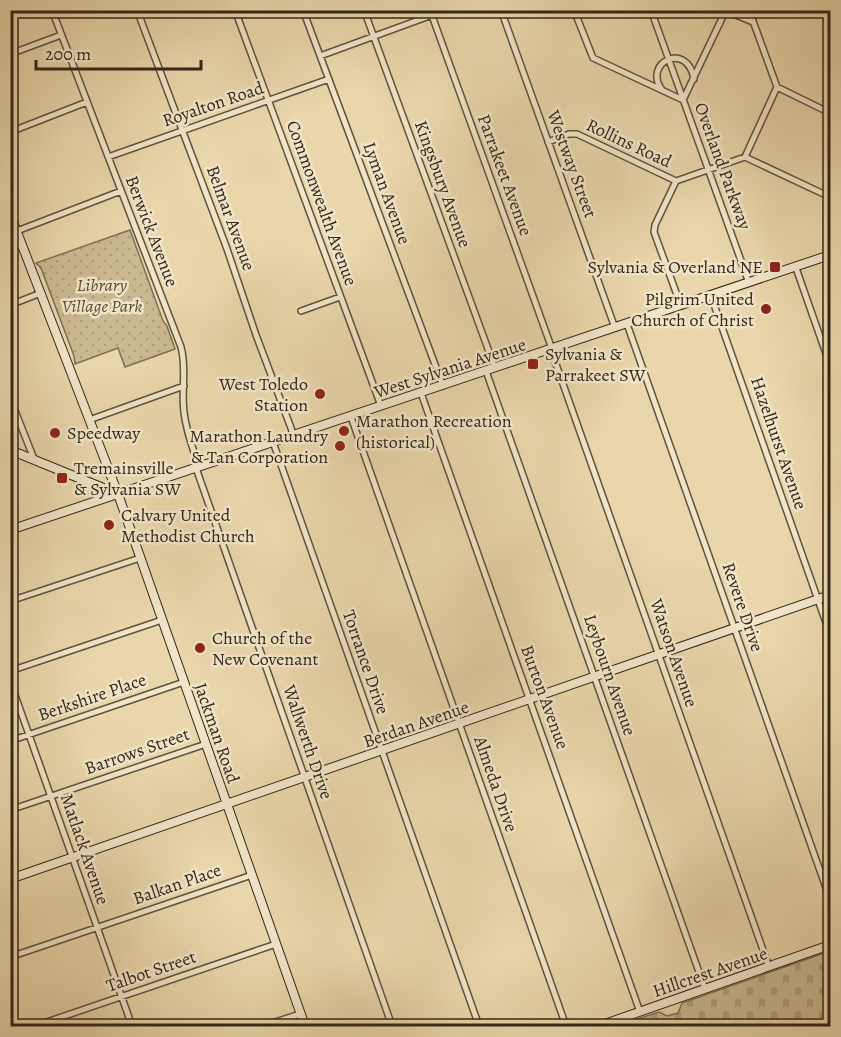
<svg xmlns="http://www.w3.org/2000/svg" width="841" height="1037" font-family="Alegreya,serif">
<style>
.green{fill:url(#green-dots);stroke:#7e7055;stroke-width:1.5}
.cemetery{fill:url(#cemetery-stones);stroke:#7e7055;stroke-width:1.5}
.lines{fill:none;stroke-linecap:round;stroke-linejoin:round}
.street-casing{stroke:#60533d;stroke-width:8}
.secondary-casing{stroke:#332719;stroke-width:10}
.street{stroke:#f1e4c8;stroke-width:5}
.secondary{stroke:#f1e4c8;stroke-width:8}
.poi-dot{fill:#8f2418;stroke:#f1e4c8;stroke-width:2}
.labels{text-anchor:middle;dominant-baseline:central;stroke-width:5;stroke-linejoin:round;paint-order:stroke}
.street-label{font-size:18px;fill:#332719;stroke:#f1e4c8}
.poi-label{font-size:18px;fill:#332719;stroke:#f1e4c8;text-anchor:start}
.park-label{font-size:18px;font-style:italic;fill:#594b37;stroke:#f1e4c8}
</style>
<defs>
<pattern id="green-dots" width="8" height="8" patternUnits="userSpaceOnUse" patternTransform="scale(1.5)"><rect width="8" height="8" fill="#cab891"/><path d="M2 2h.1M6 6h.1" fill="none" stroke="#ae9e7c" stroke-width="1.8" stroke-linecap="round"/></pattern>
<pattern id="cemetery-stones" width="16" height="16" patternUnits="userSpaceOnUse" patternTransform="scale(1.5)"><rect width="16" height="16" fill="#cab891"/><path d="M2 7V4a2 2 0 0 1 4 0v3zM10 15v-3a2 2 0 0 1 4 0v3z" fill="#ae9e7c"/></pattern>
</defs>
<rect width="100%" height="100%" fill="#e9d6aa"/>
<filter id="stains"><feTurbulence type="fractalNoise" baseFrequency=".00333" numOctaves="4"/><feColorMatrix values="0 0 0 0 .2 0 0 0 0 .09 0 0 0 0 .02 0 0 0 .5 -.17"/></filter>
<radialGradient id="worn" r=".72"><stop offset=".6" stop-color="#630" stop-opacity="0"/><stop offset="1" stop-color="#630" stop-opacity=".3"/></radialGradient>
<path class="green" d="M130,230L163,321L167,326L175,349L125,367L118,348L75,364L74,356L41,268L36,263Z"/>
<path class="cemetery" d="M830,951V1026H616L659,1012L667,1016L678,1013L682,1003Z"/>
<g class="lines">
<defs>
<path id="street" d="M52,10L181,347C187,369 181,390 184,412C186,431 193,449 199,467
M137,10L227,249L256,335L294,436
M235,10L381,406
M303,10L443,386
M364,10L495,368
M430,10L552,349
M501,10L615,328
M574,10L593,58L683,100L726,10
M651,10L749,283
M726,11L753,22
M10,54L61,35
M320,56L446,10
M777,87L830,113
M662,90C642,63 687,40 694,79
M10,132L87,102
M548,142L569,134H577L676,181L745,157L830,197
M108,157L329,79
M745,157L777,87L749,10
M676,181L655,225L654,232L681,306
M17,231L121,191
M796,268L830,365
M711,296L830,634
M10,305L41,293
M301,311L340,297
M627,324L830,899
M551,350L769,967
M486,371L705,989
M421,393L640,1012
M10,398L34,459
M351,417L566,1026
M89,420L184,386
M273,442L479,1026
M196,468L392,1026
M10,601L140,558
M10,671L162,620
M10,681L132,1026
M10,741L184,682
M10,810L206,744
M10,957L252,875
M35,1026L276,944
M263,1026L300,1014"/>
<path id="secondary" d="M10,214L118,494L305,1026
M10,450L118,494
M10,530L830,255
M10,879L830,595
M599,1026L830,945"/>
</defs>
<use href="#street" class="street-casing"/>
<use href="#secondary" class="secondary-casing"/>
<use href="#street" class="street"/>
<use href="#secondary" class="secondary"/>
</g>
<g class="poi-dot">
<rect x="769" y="261" width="12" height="12" rx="3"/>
<circle cx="766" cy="309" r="6"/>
<rect x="527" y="358" width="12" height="12" rx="3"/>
<circle cx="320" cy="394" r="6"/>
<circle cx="344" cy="431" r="6"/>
<circle cx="55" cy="433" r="6"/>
<circle cx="340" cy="446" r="6"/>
<rect x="56" y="472" width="12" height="12" rx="3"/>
<circle cx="109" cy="525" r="6"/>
<circle cx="200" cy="648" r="6"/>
</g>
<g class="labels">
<g class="street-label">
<text transform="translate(213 104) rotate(-19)">Royalton Road</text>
<text transform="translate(629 143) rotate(25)">Rollins Road</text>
<text transform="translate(572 164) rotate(70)">Westway Street</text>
<text transform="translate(723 166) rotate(70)">Overland Parkway</text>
<text transform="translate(505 175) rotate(70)">Parrakeet Avenue</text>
<text transform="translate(443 184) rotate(70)">Kingsbury Avenue</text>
<text transform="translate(387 193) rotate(70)">Lyman Avenue</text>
<text transform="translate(322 203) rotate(70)">Commonwealth Avenue</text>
<text transform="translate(231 218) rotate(70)">Belmar Avenue</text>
<text transform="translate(152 231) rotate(69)">Berwick Avenue</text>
<text transform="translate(450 368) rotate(-18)">West Sylvania Avenue</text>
<text transform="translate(779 443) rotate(71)">Hazelhurst Avenue</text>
<text transform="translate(743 607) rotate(71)">Revere Drive</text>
<text transform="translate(674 653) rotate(71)">Watson Avenue</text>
<text transform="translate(366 662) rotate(71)">Torrance Drive</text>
<text transform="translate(610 675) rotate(71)">Leybourn Avenue</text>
<text transform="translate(92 697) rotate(-19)">Berkshire Place</text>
<text transform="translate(545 697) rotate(70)">Burton Avenue</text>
<text transform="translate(416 724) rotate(-19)">Berdan Avenue</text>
<text transform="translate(217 733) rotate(71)">Jackman Road</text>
<text transform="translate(308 742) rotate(71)">Wallwerth Drive</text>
<text transform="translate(137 751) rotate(-19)">Barrows Street</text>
<text transform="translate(496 784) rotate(71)">Almeda Drive</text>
<text transform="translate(85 849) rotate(71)">Matlack Avenue</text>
<text transform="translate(177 884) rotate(-19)">Balkan Place</text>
<text transform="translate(151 971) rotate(-19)">Talbot Street</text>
<text transform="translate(710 972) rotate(-19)">Hillcrest Avenue</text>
</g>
<g class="poi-label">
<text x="763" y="267" text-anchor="end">Sylvania &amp; Overland NE</text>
<text x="754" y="299" text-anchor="end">Pilgrim United<tspan x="754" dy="21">Church of Christ</tspan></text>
<text x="545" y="354">Sylvania &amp;<tspan x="545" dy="21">Parrakeet SW</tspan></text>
<text x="308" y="384" text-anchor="end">West Toledo<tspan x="308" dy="21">Station</tspan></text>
<text x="356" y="421">Marathon Recreation<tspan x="356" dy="21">(historical)</tspan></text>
<text x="67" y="433">Speedway</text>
<text x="328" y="436" text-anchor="end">Marathon Laundry<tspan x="328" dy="21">&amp; Tan Corporation</tspan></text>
<text x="74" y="468">Tremainsville<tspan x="74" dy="21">&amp; Sylvania SW</tspan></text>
<text x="121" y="515">Calvary United<tspan x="121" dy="21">Methodist Church</tspan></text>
<text x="212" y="638">Church of the<tspan x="212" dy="21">New Covenant</tspan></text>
</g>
<g class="park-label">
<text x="102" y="285">Library<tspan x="102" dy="21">Village Park</tspan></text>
</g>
</g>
<rect width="841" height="1037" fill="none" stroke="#e9d6aa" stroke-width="36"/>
<rect x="12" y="12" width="817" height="1013" fill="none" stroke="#332719" stroke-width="3"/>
<rect x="18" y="18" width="805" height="1001" fill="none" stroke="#332719" stroke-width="1.5"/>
<path d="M36 60v9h165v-9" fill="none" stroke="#332719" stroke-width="3"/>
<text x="45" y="60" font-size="18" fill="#332719" stroke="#f1e4c8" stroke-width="4.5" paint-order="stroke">200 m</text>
<rect width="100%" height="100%" filter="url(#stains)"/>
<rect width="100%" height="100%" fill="url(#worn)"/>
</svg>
